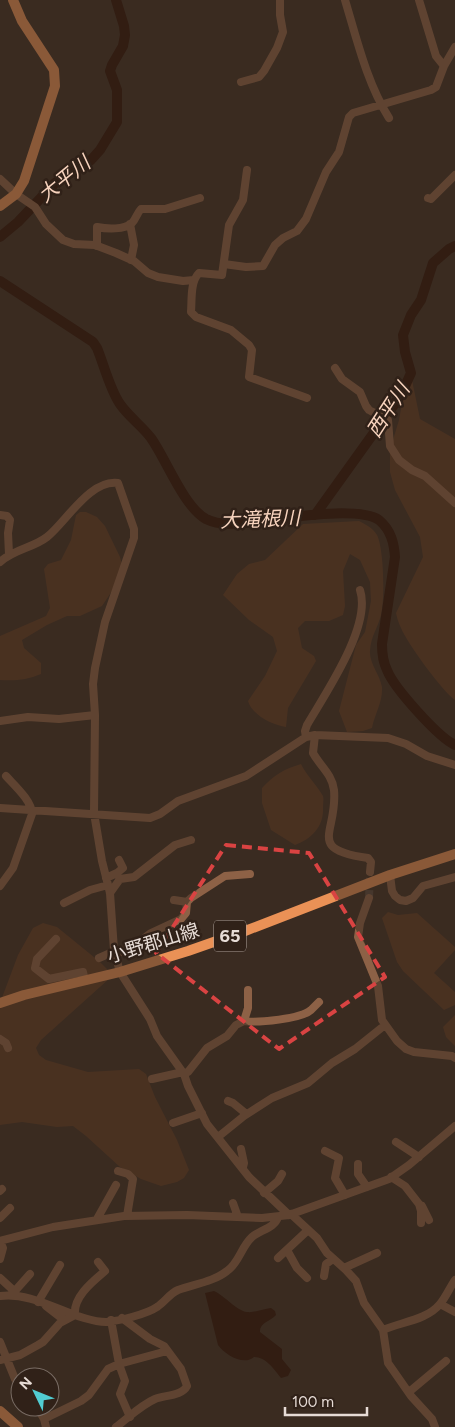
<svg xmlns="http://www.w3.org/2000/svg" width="455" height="1427" font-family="Figtree,'Noto Sans JP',sans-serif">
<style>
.green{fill:#5c3821}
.water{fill:#280c00}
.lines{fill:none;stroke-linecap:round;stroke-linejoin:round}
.river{stroke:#280c00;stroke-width:10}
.minor-tunnel{stroke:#54463c;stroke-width:8;stroke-dasharray:8 4;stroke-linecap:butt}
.minor{stroke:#8d6146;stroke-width:8}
.major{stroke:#ea9156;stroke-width:10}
.marked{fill:none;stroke:#d94342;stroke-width:4;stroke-dasharray:10 6;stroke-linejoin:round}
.labels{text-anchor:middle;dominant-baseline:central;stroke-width:5;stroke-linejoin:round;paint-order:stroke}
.shield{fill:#302118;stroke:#b0a49d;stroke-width:1}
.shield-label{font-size:18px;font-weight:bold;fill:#e7dcd6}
.street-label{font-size:19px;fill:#e7dcd6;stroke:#302118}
.water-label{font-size:20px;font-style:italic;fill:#f7d3bd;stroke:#302118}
</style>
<rect width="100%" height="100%" fill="#3a2b21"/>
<path class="green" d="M412,380L420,419L455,439V700C443,692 407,643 401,628C399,624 397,618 396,613L423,557L420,537L395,490L390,472V450L399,420L406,381Z
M80,512H86L97,517L105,526L120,557L122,565L112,591L102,606L80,616H67L47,625L22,640L24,648L41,663V674C27,680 15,681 0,680V636L46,616L50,608L44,569L48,564L61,560L71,540L76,515Z
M359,521C365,524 373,528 377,535C384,549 385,599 381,615C378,628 371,635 370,651C369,663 380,675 382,687C383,702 375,713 372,728L363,731L347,732L339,711L356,645L365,632L371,601L370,582L360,560L350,554L343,571L345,606L343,615L329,621H305L298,628L302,648L314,656L316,661L288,708L286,727C272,725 252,715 248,701L265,676L277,651L273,637L249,620L223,595L237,574L249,564L265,560L303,524Z
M301,764C306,775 317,785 323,796C324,799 323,804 323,808C324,826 312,839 295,845L271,830L262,803V788C274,775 284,769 301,764Z
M388,912L398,915L417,913L455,947V950L434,973L455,992V1005L444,1010L403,971L397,962L382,918Z
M43,923L57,927L100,962L110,972V978L41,1040L36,1048L39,1055L46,1060L88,1072L139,1069L146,1074L155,1097L177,1140L189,1170L184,1178L177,1182L161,1186L141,1179L120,1167L86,1136L73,1126L57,1127L22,1122L0,1125V1003L18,955L33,928Z
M455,1015V1046L446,1037L443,1027Z"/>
<path class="water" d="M214,1291C225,1296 237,1311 247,1312C254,1313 263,1309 271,1308L275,1311L276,1315C271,1321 259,1323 260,1332L282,1349V1359L291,1370L288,1376L281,1378C274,1369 266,1357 254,1357C244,1366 225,1355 218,1345L205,1293Z"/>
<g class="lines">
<path class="river" d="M0,237L18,222L55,183L91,160L100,150L117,122V90L110,71L112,65L123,46L125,35L124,26L116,0
M0,281L93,342L97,348C104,365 110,390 120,404C129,417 142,426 151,438C166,459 184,507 206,519C222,527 242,523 259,521C284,518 359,506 379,520C391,530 394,543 395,557L382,644C382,653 383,662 387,670C394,688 438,737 455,745
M315,515L401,395L411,373L405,352L403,335L411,315L421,300L433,263L449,249L455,246"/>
<path class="minor-tunnel" d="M369,898L370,872"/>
<path class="minor" d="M345,0C357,40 367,83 389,118
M444,66L455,47
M241,82L259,77L264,71L277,48L283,32L280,15V0
M247,170L243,200L229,225L222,275L199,273C190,282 192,300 191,312L196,317L231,330L249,345L252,350L249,377L307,398
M0,179L16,194L35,207L46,224L63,240L74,244L95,245L116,253L134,261L148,273L158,277L183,281L194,280
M428,198L431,199L455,175
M130,224L134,245L131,260
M97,246V227C107,229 124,230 132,223C136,219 137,213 141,209H165L200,198
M224,264L246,267L263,266L275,245L283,238L297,231L306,219L326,172L339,152L349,117L353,113L431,90L436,87L444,66L436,56L419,0
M335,368L342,379L360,392L366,406L369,410L388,420L390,446L399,460L412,470L425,476L455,503
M0,515L7,516L10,520L8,533L9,554
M0,562C14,549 33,548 47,537C66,522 90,479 118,483L134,529V538L105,622L95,668L93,684L95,715L94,813L102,861L110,893L114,950L120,972L150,1019L157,1036L184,1074L188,1086L207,1124L249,1177L289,1215
M0,721L28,717L59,719L95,715
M315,735L313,753C320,766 332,774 334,790C338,833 305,849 368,858L371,862L370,872
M306,737L305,731L307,725C325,694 372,626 360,590
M0,808L150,818L160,814L178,801L246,776L306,737L315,735L388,738L406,744L427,756L455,765
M390,875L392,891L395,896L400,900L406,901L413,898L423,886L455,877
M106,878L117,873L123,868L119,860
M0,886L13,868L32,814C32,801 15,786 6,776
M110,893L120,879L134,877L175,845L191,840
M369,898L360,923L358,937L378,986L382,1020L397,1041L406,1049L414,1052L452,1056L455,1058
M174,900L187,902
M64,903L90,890L108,885
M56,939L37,959L35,968L49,979L83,972L85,981
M116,954L134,946L151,933L181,919L186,913L187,902L191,898L225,876L250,874
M99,958L115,951
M244,1021C258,1023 301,1019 311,1010C314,1007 316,1005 319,1002
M0,1039L6,1043L8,1048
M184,1074L188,1072L207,1048L227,1036L236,1025L244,1021L248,1008V990
M152,1079L183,1072
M244,1116L272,1098L308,1083L332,1063L355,1049L385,1025
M173,1123L202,1113
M218,1137L244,1116V1112L233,1103L228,1101
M396,1142L419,1157
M241,1149L244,1163L243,1167
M325,1151L339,1158L335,1178L345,1195
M358,1164V1174L367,1187
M118,1171L128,1174L133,1179L127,1216
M391,1177L405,1186L419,1204L421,1211V1223
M0,1191L2,1189
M264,1193L278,1181L282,1174
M233,1203L238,1217
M422,1206L429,1220
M291,1214L317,1238L327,1253L346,1270L356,1281L364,1303L383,1330L388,1363L411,1396L432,1419L435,1427
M0,1218L10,1208
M97,1219L116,1185
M0,1241L53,1227L124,1216L187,1215L262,1218L289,1215L389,1179L409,1165L455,1126
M0,1241L3,1248L0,1259
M287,1250L297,1268L307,1278
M278,1258L307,1231
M344,1268L377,1253
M324,1276L326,1264L333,1259
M0,1278L13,1290L15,1295
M14,1292L30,1274
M0,1296C29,1292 57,1310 84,1318C91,1320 99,1322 106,1322C119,1321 147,1314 157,1307C165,1302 169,1294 178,1290C194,1284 213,1282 227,1271C239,1263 241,1247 252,1237C260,1230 275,1228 278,1217
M38,1302L60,1265
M440,1304L455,1312
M46,1306L64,1320
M111,1320L119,1364L125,1381L120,1394L130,1417
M383,1330C401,1322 427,1320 440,1304C446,1297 450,1287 455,1280
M0,1342L15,1379L20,1386
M0,1360L20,1355L38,1345L43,1342L60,1323L75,1315C73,1297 92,1282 105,1271L98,1262
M409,1392L446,1361
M37,1407L44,1419L46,1427
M44,1419L81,1401L89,1395L108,1369L119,1364L167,1351
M116,1427C128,1418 141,1405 155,1399C165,1395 182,1396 187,1386L181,1369L164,1346L150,1339L122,1318"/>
<path class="major" d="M0,206L16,194L24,181L55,86L54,70L22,21L13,0
M0,1003L24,995L120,972L188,951L245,931L390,875L455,854
M0,1411L18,1427"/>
</g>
<path d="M0 0H455V1427H0ZM226,845L309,853L385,977L279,1049L156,953Z" fill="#3a2b21" fill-opacity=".55" fill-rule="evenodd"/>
<path class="marked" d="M226,845L309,853L385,977L279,1049L156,953Z"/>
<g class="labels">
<rect class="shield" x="214" y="920.5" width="32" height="31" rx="4"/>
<g class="shield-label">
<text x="230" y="936">65</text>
</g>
<g class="street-label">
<text transform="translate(153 943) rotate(-17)">小野郡山線</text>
</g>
<g class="water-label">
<text transform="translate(64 179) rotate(-39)">大平川</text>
<text transform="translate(388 410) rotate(-57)">西平川</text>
<text transform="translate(260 519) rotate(-2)">大滝根川</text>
</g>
</g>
<g transform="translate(35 1392) rotate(313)"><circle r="24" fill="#302118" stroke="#796c64"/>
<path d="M0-4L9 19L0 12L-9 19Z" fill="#51ccd1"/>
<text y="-8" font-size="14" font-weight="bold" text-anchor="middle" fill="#e7dcd6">N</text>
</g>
<path d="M285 1407v8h82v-8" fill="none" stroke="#e7dcd6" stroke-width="2.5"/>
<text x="292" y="1407" font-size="15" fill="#e7dcd6" stroke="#302118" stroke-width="4" paint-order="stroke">100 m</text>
</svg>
